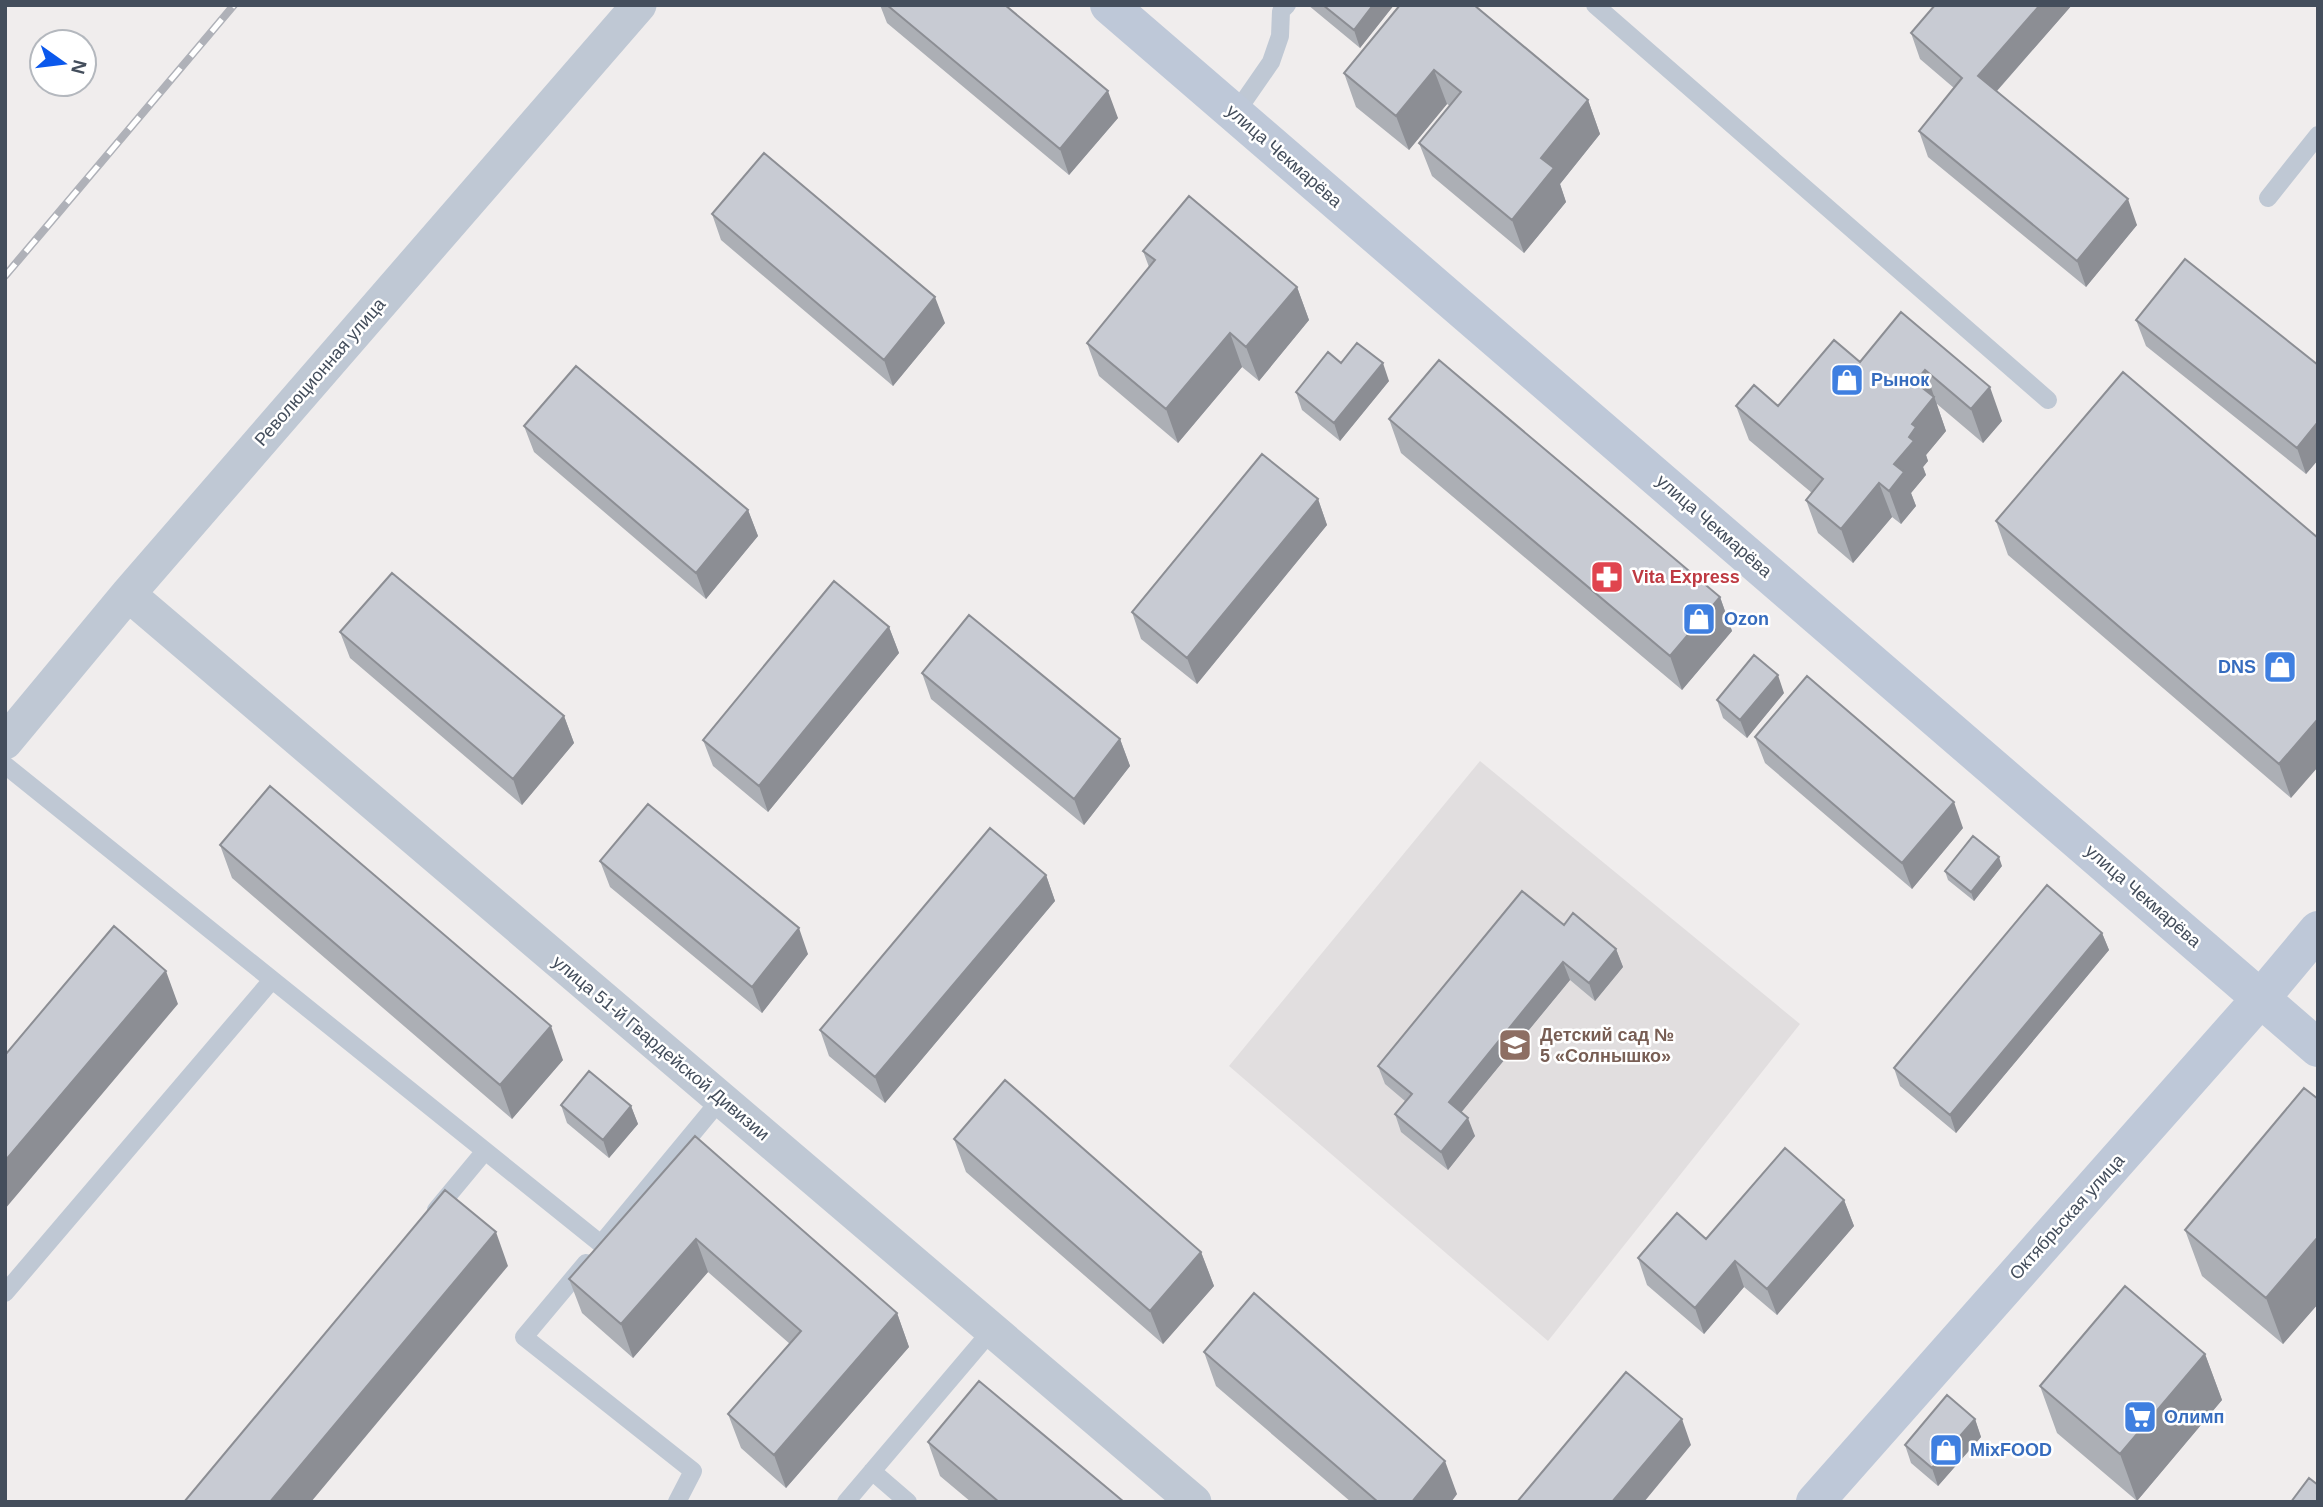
<svg xmlns="http://www.w3.org/2000/svg" width="2323" height="1507" font-family="Arial,sans-serif">
<style>
.education{fill:#e1dedf}
.lines{fill:none;stroke-linecap:round;stroke-linejoin:round}
.lane{stroke:#bfc8d4;stroke-width:18}
.street{stroke:#bfc8d4;stroke-width:35}
.secondary{stroke:#bec8d8;stroke-width:38}
.rail-casing{stroke:#afb1b8;stroke-width:8}
.rail{stroke:#fff;stroke-width:5;stroke-dasharray:16;stroke-linecap:butt}
.wall{fill:#acafb5}
.shaded-wall{fill:#8c8e94}
.building{fill:#c8cbd3;stroke:#8c8e94;stroke-width:2}
.labels{text-anchor:middle;dominant-baseline:central;stroke-width:5;stroke-linejoin:round;paint-order:stroke}
.street-label{font-size:18px;fill:#444e5c;stroke:#fff}
.shop-label{font-size:18px;font-weight:bold;fill:#366cbe;stroke:#fff;text-anchor:start}
.health-label{font-size:18px;font-weight:bold;fill:#be3a42;stroke:#fff;text-anchor:start}
.education-label{font-size:18px;font-weight:bold;fill:#785e54;stroke:#fff;text-anchor:start}
</style>
<rect width="100%" height="100%" fill="#f0eded"/>
<path class="education" d="M1480,761L1800,1024L1548,1341L1229,1066Z"/>
<g class="lines">
<path class="lane" d="M1595,5L2048,400
M1235,114L1271,62L1280,36L1281,11L1287,5
M2268,198L2318,135
M5,765L601,1244L721,1099
M436,1210L485,1151
M586,1263L524,1337L693,1471L677,1502
M5,1293L272,980
M872,1471L908,1502
M846,1502L992,1330"/>
<path class="street" d="M128,594L1194,1502
M5,742L128,594L639,5"/>
<path class="secondary" d="M1109,5L2318,1048
M1815,1502L2261,998L2318,930"/>
<defs>
<path id="rail" d="M5,276L234,5"/>
</defs>
<use href="#rail" class="rail-casing"/>
<use href="#rail" class="rail"/>
</g>
<path class="wall" d="M880,5H1005L1118,118L1069,175L887,23Z
M1308,5H1394L1360,48Z
M1400,5L1588,100L1600,134L1560,184L1566,202L1524,253L1432,176L1419,143L1450,106L1447,104L1409,150L1356,107L1344,73Z
M1935,5H2072L1997,91L2137,225L2086,287L1928,157L1919,131L1954,88L1920,59L1911,33Z
M712,214L945,323L893,386L721,240Z
M1143,251L1297,287L1309,320L1259,381L1242,367L1178,443L1099,376L1087,343L1149,267Z
M1901,312L2002,421L1983,443L1937,404V405L1946,431L1926,455L1928,461L1923,467L1926,475L1911,493L1916,506L1901,524L1892,517L1853,563L1818,533L1806,500L1812,493L1749,440L1736,406H1778L1860,362Z
M2136,320L2318,365V460L2306,474L2146,346Z
M1341,363L1389,381L1340,441L1302,410L1296,392Z
M1389,419L1720,597L1732,631L1682,690L1401,453Z
M524,426L748,510L758,536L706,599L534,452Z
M1318,499L1327,525L1197,684L1141,639L1132,612Z
M1996,521L2318,538L2291,798L2008,555Z
M889,627L899,653L768,812L713,766L703,740Z
M340,632L564,716L574,743L522,805L350,658Z
M922,673L1120,739L1130,766L1084,825L931,699Z
M1784,693L1747,738L1723,718L1717,700Z
M1755,737L1963,828L1912,889L1765,763Z
M220,845L563,1060L512,1119L232,878Z
M600,861L808,954L762,1013L610,887Z
M2002,866L1974,901L1948,880L1945,871Z
M1046,875L1055,901L885,1103L829,1056L820,1030Z
M1564,925L1616,949L1623,967L1595,1001L1570,980L1461,1112L1475,1136L1448,1170L1401,1132L1395,1114L1405,1101L1385,1084L1378,1066Z
M2102,933L2109,950L1956,1133L1900,1086L1894,1068Z
M2318,1099V1304L2283,1344L2202,1276L2185,1230Z
M561,1105L631,1106L638,1124L609,1158L567,1123Z
M695,1136L897,1313L909,1347L786,1488L741,1448L728,1414L790,1344L708,1272L633,1358L582,1313L569,1279Z
M954,1139L1201,1252L1214,1286L1163,1344L966,1172Z
M1844,1200L1854,1226L1777,1315L1744,1287L1704,1334L1647,1285L1638,1258Z
M1204,1352L1457,1494L1451,1502H1351L1216,1386Z
M2205,1354L2222,1400L2137,1501L2057,1433L2040,1386Z
M1975,1419L1981,1437L1938,1486L1911,1463L1905,1445Z
M928,1442L1124,1502H971L940,1476Z"/>
<path class="shaded-wall" d="M1373,5H1394L1360,48L1354,30Z
M2040,5H2072L1987,102L1978,76Z
M1434,70L1447,104L1409,150L1396,116Z
M1108,91L1118,118L1069,175L1060,149Z
M1588,100L1600,134L1560,184L1566,202L1524,253L1512,220L1541,158Z
M2128,199L2137,225L2086,287L2077,261Z
M1297,287L1309,320L1259,381L1246,347Z
M935,297L945,323L893,386L884,360Z
M1230,333L1242,367L1178,443L1166,409Z
M1383,363L1389,381L1340,441L1334,423Z
M1925,370L1946,431L1926,455L1928,461L1923,467L1926,475L1911,493L1916,506L1901,524L1889,491L1894,464L1909,437L1912,424L1915,382Z
M1990,387L2002,421L1983,443L1971,409Z
M2318,422V460L2306,474L2297,448Z
M1879,483L1892,517L1853,563L1841,529Z
M1318,499L1327,525L1197,684L1187,658Z
M748,510L758,536L706,599L696,573Z
M1720,597L1732,631L1682,690L1670,656Z
M889,627L899,653L768,812L759,786Z
M1778,675L1784,693L1747,738L1740,720Z
M564,716L574,743L522,805L513,779Z
M2318,719V767L2291,798L2279,764Z
M1120,739L1130,766L1084,825L1074,799Z
M1954,802L1963,828L1912,889L1902,863Z
M1999,857L2002,866L1974,901L1971,892Z
M1046,875L1055,901L885,1103L875,1077Z
M799,928L808,954L762,1013L752,987Z
M2102,933L2109,950L1956,1133L1950,1115Z
M1616,949L1623,967L1595,1001L1589,983Z
M1563,962L1570,980L1455,1120L1449,1102Z
M166,971L178,1004L5,1209V1161Z
M551,1026L563,1060L512,1119L500,1085Z
M631,1106L638,1124L609,1158L603,1140Z
M1468,1118L1475,1136L1448,1170L1441,1152Z
M1844,1200L1854,1226L1777,1315L1767,1289Z
M496,1232L508,1266L311,1502H270Z
M2318,1237V1304L2283,1344L2266,1298Z
M696,1239L708,1272L633,1358L621,1324Z
M1201,1252L1214,1286L1163,1344L1150,1311Z
M1735,1261L1744,1287L1704,1334L1695,1308Z
M897,1313L909,1347L786,1488L774,1455Z
M2205,1354L2222,1400L2137,1501L2120,1454Z
M1682,1419L1691,1445L1644,1502H1612Z
M1975,1419L1981,1437L1938,1486L1932,1468Z
M1445,1461L1457,1494L1451,1502H1412Z"/>
<path class="building" d="M887,5H1005L1108,91L1060,149Z
M1323,5H1373L1354,30Z
M1400,5H1474L1588,100L1541,158L1554,168L1512,220L1419,143L1461,92L1434,70L1396,116L1344,73Z
M1935,5H2040L1978,76L2128,199L2077,261L1919,131L1962,78L1911,33Z
M764,153L935,297L884,360L712,214Z
M1189,196L1297,287L1246,347L1230,333L1166,409L1087,343L1155,260L1143,251Z
M2185,259L2318,365V422L2297,448L2136,320Z
M1901,312L1990,387L1971,409L1925,370L1915,382L1934,397L1912,424L1916,427L1909,437L1914,441L1894,464L1904,472L1889,491L1879,483L1841,529L1806,500L1823,479L1736,406L1754,385L1778,406L1834,340L1860,362Z
M1357,343L1383,363L1334,423L1296,392L1328,352L1341,363Z
M1439,360L1720,597L1670,656L1389,419Z
M576,366L748,510L696,573L524,426Z
M2123,372L2318,538V719L2279,764L1996,521Z
M1262,454L1318,499L1187,658L1132,612Z
M392,573L564,716L513,779L340,632Z
M834,581L889,627L759,786L703,740Z
M969,615L1120,739L1074,799L922,673Z
M1754,655L1778,675L1740,720L1717,700Z
M1807,676L1954,802L1902,863L1755,737Z
M270,786L551,1026L500,1085L220,845Z
M648,804L799,928L752,987L600,861Z
M990,828L1046,875L875,1077L820,1030Z
M1973,836L1999,857L1971,892L1945,871Z
M2047,885L2102,933L1950,1115L1894,1068Z
M1522,891L1564,925L1573,913L1616,949L1589,983L1563,962L1449,1102L1468,1118L1441,1152L1395,1114L1412,1094L1378,1066Z
M114,926L166,971L5,1161V1055Z
M589,1071L631,1106L603,1140L561,1105Z
M1005,1080L1201,1252L1150,1311L954,1139Z
M2304,1088L2318,1099V1237L2266,1298L2185,1230Z
M695,1136L897,1313L774,1455L728,1414L801,1331L696,1239L621,1324L569,1279Z
M1785,1148L1844,1200L1767,1289L1735,1261L1695,1308L1638,1258L1677,1213L1706,1239Z
M445,1190L496,1232L270,1502H184Z
M2125,1286L2205,1354L2120,1454L2040,1386Z
M1254,1293L1445,1461L1412,1502H1378L1204,1352Z
M1626,1372L1682,1419L1612,1502H1517Z
M979,1381L1124,1502H999L928,1442Z
M1947,1395L1975,1419L1932,1468L1905,1445Z
M2309,1478L2318,1485V1502H2291Z"/>
<defs>
<symbol id="shop-square" viewBox="-11 -11 22 22"><rect x="-9" y="-9" width="18" height="18" rx="4" fill="#3f7fe0" stroke="#fff"/><path d="M-5-2.5h2.3a2.7 3.5 0 0 1 5.4 0H5L5.5 6h-11ZM-1.5-2.5h3a1.5 2.3 0 0 0-3 0Z" fill="#fff"/></symbol>
<symbol id="pharmacy-square" viewBox="-11 -11 22 22"><rect x="-9" y="-9" width="18" height="18" rx="4" fill="#e0444e" stroke="#fff"/><path d="M-2-6h4v4h4v4h-4v4h-4v-4h-4v-4h4Z" fill="#fff"/></symbol>
<symbol id="school-square" viewBox="-11 -11 22 22"><rect x="-9" y="-9" width="18" height="18" rx="4" fill="#8d6e63" stroke="#fff"/><path d="M0-5L7-2L0 1L-7-2ZM-4 1L0 2.5L4 1V4Q0 6-4 4Z" fill="#fff"/></symbol>
<symbol id="supermarket-square" viewBox="-11 -11 22 22"><rect x="-9" y="-9" width="18" height="18" rx="4" fill="#3f7fe0" stroke="#fff"/><path d="M-6-5.5h2.5l.6 2H6L4.5 2H-2.5L-4.4-4H-6ZM-1.5 3.2a1.3 1.3 0 1 0 .1 0ZM3 3.2a1.3 1.3 0 1 0 .1 0Z" fill="#fff"/></symbol>
</defs>
<g fill-rule="evenodd">
<use href="#shop-square" x="1828" y="361" width="38" height="38"/>
<use href="#pharmacy-square" x="1588" y="558" width="38" height="38"/>
<use href="#shop-square" x="1680" y="600" width="38" height="38"/>
<use href="#shop-square" x="2261" y="648" width="38" height="38"/>
<use href="#school-square" x="1496" y="1026" width="38" height="38"/>
<use href="#supermarket-square" x="2121" y="1398" width="38" height="38"/>
<use href="#shop-square" x="1927" y="1431" width="38" height="38"/>
</g>
<g class="labels">
<g class="street-label">
<text transform="translate(1284 156) rotate(41)">улица Чекмарёва</text>
<text transform="translate(320 372) rotate(-49)">Революционная улица</text>
<text transform="translate(1714 526) rotate(41)">улица Чекмарёва</text>
<text transform="translate(2143 896) rotate(41)">улица Чекмарёва</text>
<text transform="translate(661 1048) rotate(40)">улица 51-й Гвардейской Дивизии</text>
<text transform="translate(2067 1217) rotate(-48)">Октябрьская улица</text>
</g>
<g class="shop-label">
<text x="1871" y="380">Рынок</text>
<text x="1724" y="619">Ozon</text>
<text x="2256" y="667" text-anchor="end">DNS</text>
<text x="2164" y="1417">Олимп</text>
<text x="1970" y="1450">MixFOOD</text>
</g>
<g class="health-label">
<text x="1632" y="577">Vita Express</text>
</g>
<g class="education-label">
<text x="1540" y="1035">Детский сад №<tspan x="1540" dy="21">5 «Солнышко»</tspan></text>
</g>
</g>
<rect width="2323" height="1507" fill="none" stroke="#444e5c" stroke-width="14"/>
<g transform="translate(63 63) rotate(104)"><circle r="33" fill="#ffffff" stroke="#b4b8be" stroke-width="2"/>
<path d="M0-5L12 26L0 18L-12 26Z" fill="#0b58ec"/>
<text y="-10" font-size="19" font-weight="bold" text-anchor="middle" fill="#444e5c">N</text>
</g>
</svg>
